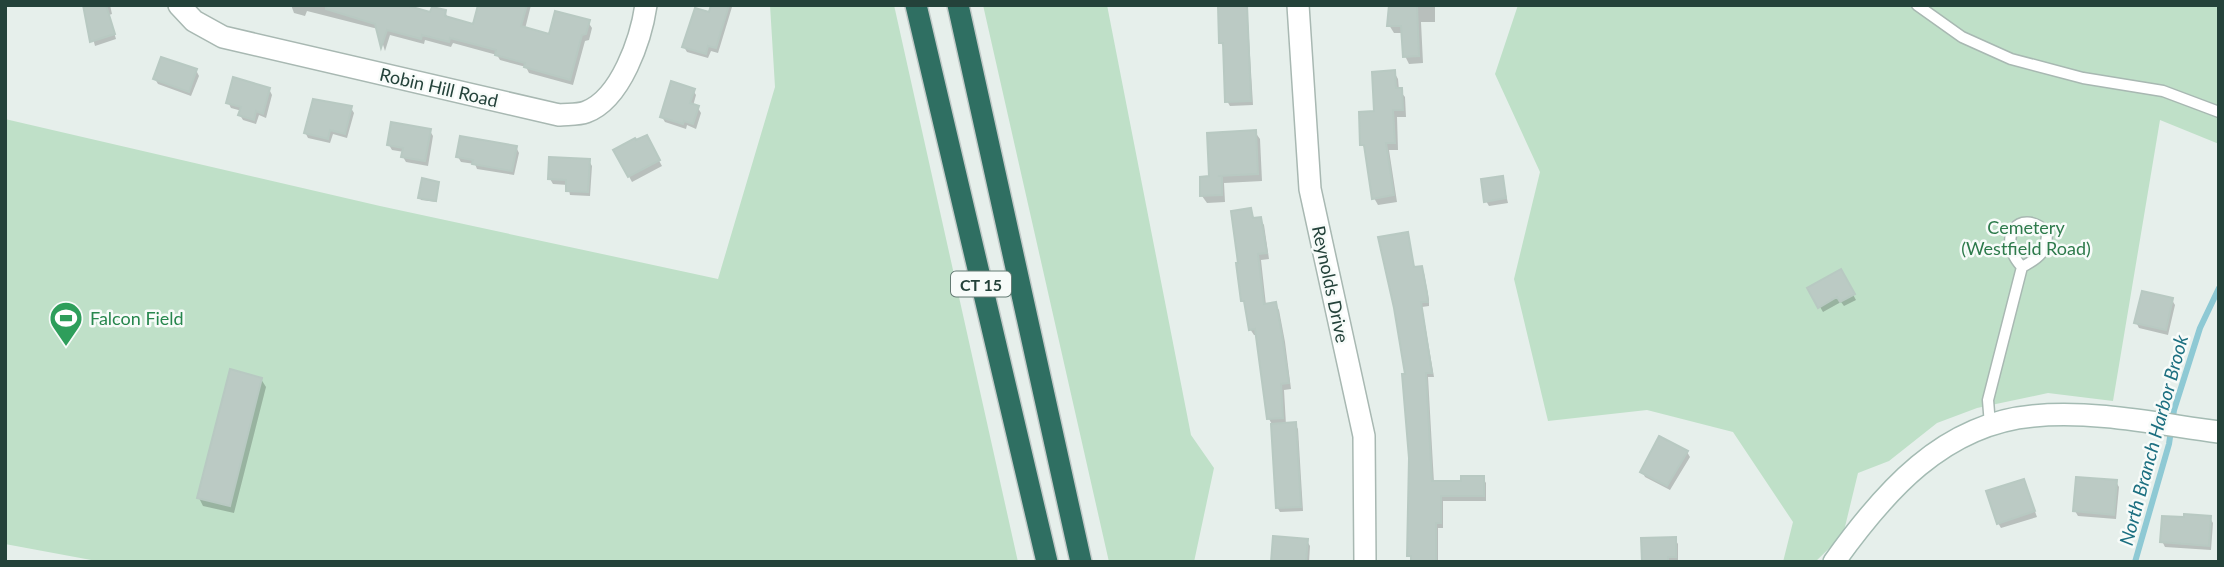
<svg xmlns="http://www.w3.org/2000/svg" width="2224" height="567" font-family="Lato,sans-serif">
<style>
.green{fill:#bfe0c8}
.shadow{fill:#0003}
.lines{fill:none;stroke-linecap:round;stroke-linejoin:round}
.stream{stroke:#8ec9d4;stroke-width:6}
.building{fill:#bbcac4;stroke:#b8c9c2;stroke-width:2}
.lane-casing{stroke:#a8b8b2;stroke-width:13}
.street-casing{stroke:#a8b8b2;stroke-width:24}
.secondary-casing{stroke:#a4bbb3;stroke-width:24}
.highway-casing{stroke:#c2cac8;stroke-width:24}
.lane{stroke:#fff;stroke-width:10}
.street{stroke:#fff;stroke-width:21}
.secondary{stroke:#fff;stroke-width:21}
.highway{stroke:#2f6f62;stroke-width:21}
.labels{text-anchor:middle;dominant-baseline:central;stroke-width:5;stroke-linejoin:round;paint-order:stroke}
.shield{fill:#f7fbf9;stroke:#637a73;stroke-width:2}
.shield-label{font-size:16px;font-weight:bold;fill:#24423a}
.street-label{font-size:18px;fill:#24423a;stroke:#f7fbf9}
.park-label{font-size:18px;fill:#2d7a4b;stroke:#f7fbf9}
.leisure-label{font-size:18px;fill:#27864d;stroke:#f7fbf9;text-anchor:start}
.water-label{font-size:19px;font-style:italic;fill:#1c6f80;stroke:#f7fbf9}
</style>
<rect width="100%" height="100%" fill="#e6efeb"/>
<path class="green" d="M770,5H894L1018,562H102L5,544V119L380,206L718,279L775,87Z
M983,5H1107L1191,435L1214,468L1194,562H1109Z
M1518,5H2219V144L2160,120L2113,401L2048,393L1977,408L1937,423L1889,461L1858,473L1843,535L1815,562H1783L1793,522L1733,432L1647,410L1548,421L1514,279L1540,172L1495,74Z"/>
<path class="shadow" d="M84,5H110L112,14L109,15L116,39L95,46Z
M291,5H399L432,15L445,12L448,18L474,27L513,5H531L525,29L551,36L588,22L592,28L589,40L585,41L573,85L529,73L526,67L500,60L497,55L453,43L451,47L425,40L424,44L390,35L385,51L378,29L307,11L305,16L294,13Z
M713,5L732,7L718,53L711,51L708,58L687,52L684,47L710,14Z
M1222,5H1247L1253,105L1230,106L1227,101L1224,48L1221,43Z
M1390,5H1435V22H1421L1423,63L1409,64L1405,56L1404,33H1394L1389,25Z
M196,70L199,76L191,96L158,84L155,79Z
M1394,72L1398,79L1399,90L1405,97L1406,117H1397L1398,150H1389L1397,202L1378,205L1374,198L1367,152L1362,144Z
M269,89L272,95L266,118L259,115L256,124L243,120L240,115L242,111L231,108L228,102Z
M693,90L696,95L693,106L698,108L701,113L696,129L687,125L686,129L665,122L662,117Z
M351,108L354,113L347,138L333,134L330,143L308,138L305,132Z
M430,131L433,136L428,166L406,162L403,157L404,152L392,150L389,145Z
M1255,132L1260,139L1262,181L1224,183L1225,202L1207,203L1202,196L1211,178Z
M646,137L662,166L632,182L615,150Z
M516,147L519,153L514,175L477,169L475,164L461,162L458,157Z
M589,161L592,166L590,196L570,195L568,185L553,184L550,179Z
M1502,178L1508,203L1489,206L1486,201Z
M438,183L436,202L421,200L420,198Z
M1250,210L1255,220L1260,219L1264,225L1269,259L1261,260L1266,305L1275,304L1279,310L1285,342L1291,389L1284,390L1286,425L1295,424L1298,429L1303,511L1280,512L1277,507L1273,426L1269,419L1257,335H1254L1250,329L1246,306L1243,300Z
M1407,234L1415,269L1421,268L1424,273L1429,300V306L1422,307L1434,377H1428L1434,483H1463L1483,478L1486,483V501H1443V528H1438V562H1412L1409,555L1411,458L1407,376Z
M1840,271L1856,300L1844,306L1841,302L1823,312L1809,288Z
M2172,300L2175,305L2168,335L2139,328L2136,322Z
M261,379L266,387L234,513L203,506L199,498Z
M1687,452L1690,457L1670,490L1645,477L1642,471Z
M2024,481L2037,517L2001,528L1998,523Z
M2116,482L2119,487L2116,519L2078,516L2075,511Z
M2210,518L2213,523L2211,550L2165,547L2162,541L2186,519Z
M1675,539L1678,544V561L1643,562Z
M1307,541L1310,546L1309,562H1262L1272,561Z"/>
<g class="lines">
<path class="stream" d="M2135,562L2169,444L2174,410L2200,328L2219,288"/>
</g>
<path class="building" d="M83,5H106L115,34L90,42Z
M326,5H405L430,12L432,7L446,10L445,16L473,24L478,5H527L521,26L549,34L555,11L590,20L586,34L582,35L570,80L524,67L525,63L495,55L496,50L450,38L449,42L422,35L421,39L387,30L381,48L375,24L326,9Z
M711,5H729L716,48L708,46L706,54L682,47L695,8L709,12Z
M1218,5H1247L1251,101L1225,102L1223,43H1219Z
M1389,5H1417L1419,56L1403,57L1401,26H1387Z
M161,57L197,69L189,92L153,79Z
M1395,70L1396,88H1402L1403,110H1393L1395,143H1386L1394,195L1372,199L1364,145H1360L1359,112L1374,111L1372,72Z
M233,77L270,88L263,114L256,111L254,120L238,115L241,107L226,103Z
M671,81L695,89L690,103L699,106L693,124L684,121L683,124L660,117Z
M313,99L352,106L345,134L330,130L328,139L304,133Z
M391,122L431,129L425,161L401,157L403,148L387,145Z
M1256,130L1258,174L1218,176H1222V195L1200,196V177L1209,176L1207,133Z
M647,135L660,160L628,177L613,150L635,138L636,140Z
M460,136L517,146L512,171L472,164L473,160L456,157Z
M549,157L590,159L588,192L566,191V180L548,179Z
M1503,176L1506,198L1484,202L1481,179Z
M422,178L439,182L436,201L418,198Z
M1251,208L1253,218L1261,217L1267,253L1258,254L1264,304L1276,302L1282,335L1289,383L1281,384L1283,418L1267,419L1255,329L1249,330L1244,301H1241L1236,263H1238L1231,211Z
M1408,232L1414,267L1422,266L1427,293L1428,302H1421L1432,373H1426L1432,481H1461V476H1484V496H1441V523H1436V562H1411V556H1407L1409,458L1402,374H1405L1394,308L1378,237Z
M1841,269L1855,294L1840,302L1837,297L1818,308L1807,288Z
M2142,291L2173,298L2166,330L2134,323Z
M230,369L262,378L230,506L197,498Z
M1296,422L1301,507L1276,508L1271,424Z
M1659,436L1688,451L1667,486L1640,472Z
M2076,477L2117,480L2114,515L2073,511Z
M2024,479L2035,511L1997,524L1986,491Z
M2184,514L2211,516L2209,546L2160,542L2162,516L2184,517Z
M1273,536L1308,539L1306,562H1271Z
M1676,537V557H1668V562H1642L1641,538Z"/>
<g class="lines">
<defs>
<path id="lane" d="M1917,5L1962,37L2011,59L2083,78L2163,91L2219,112
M1990,425L1988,400L2022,267C2039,258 2047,252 2047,232C2019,206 1995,238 2022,267"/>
<path id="street" d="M179,5L194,21L223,37L559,115C567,114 578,115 586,112C621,99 641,39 646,5
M1298,5L1310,189L1364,436L1365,562"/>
<path id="secondary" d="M1834,562C1884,492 1943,424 2033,416C2094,410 2158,424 2219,432"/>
<path id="highway" d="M916,5L1047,562
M958,5L1081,562"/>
</defs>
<use href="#lane" class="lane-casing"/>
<use href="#street" class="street-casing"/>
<use href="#secondary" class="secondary-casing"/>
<use href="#highway" class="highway-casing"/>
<use href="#lane" class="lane"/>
<use href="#street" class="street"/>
<use href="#secondary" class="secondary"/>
<use href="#highway" class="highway"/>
</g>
<defs>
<symbol id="stadium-pin" viewBox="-11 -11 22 30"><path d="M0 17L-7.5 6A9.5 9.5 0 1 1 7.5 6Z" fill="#2e9e5b" stroke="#f7fbf9"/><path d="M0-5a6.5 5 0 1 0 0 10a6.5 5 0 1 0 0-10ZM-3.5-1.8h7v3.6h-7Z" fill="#fff"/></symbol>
</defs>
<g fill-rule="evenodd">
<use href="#stadium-pin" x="47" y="299" width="38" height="52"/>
</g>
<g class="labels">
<rect class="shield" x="951" y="271.5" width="60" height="25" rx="5"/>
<g class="shield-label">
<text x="981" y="284">CT 15</text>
</g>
<g class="street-label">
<text transform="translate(439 87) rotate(13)">Robin Hill Road</text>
<text transform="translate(1331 284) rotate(78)">Reynolds Drive</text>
</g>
<g class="park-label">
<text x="2026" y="227">Cemetery<tspan x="2026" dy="21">(Westfield Road)</tspan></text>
</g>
<g class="leisure-label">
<text x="90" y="318">Falcon Field</text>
</g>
<g class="water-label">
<text transform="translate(2153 440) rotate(-75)">North Branch Harbor Brook</text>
</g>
</g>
<rect width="2224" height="567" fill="none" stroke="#24423a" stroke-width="14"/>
</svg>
